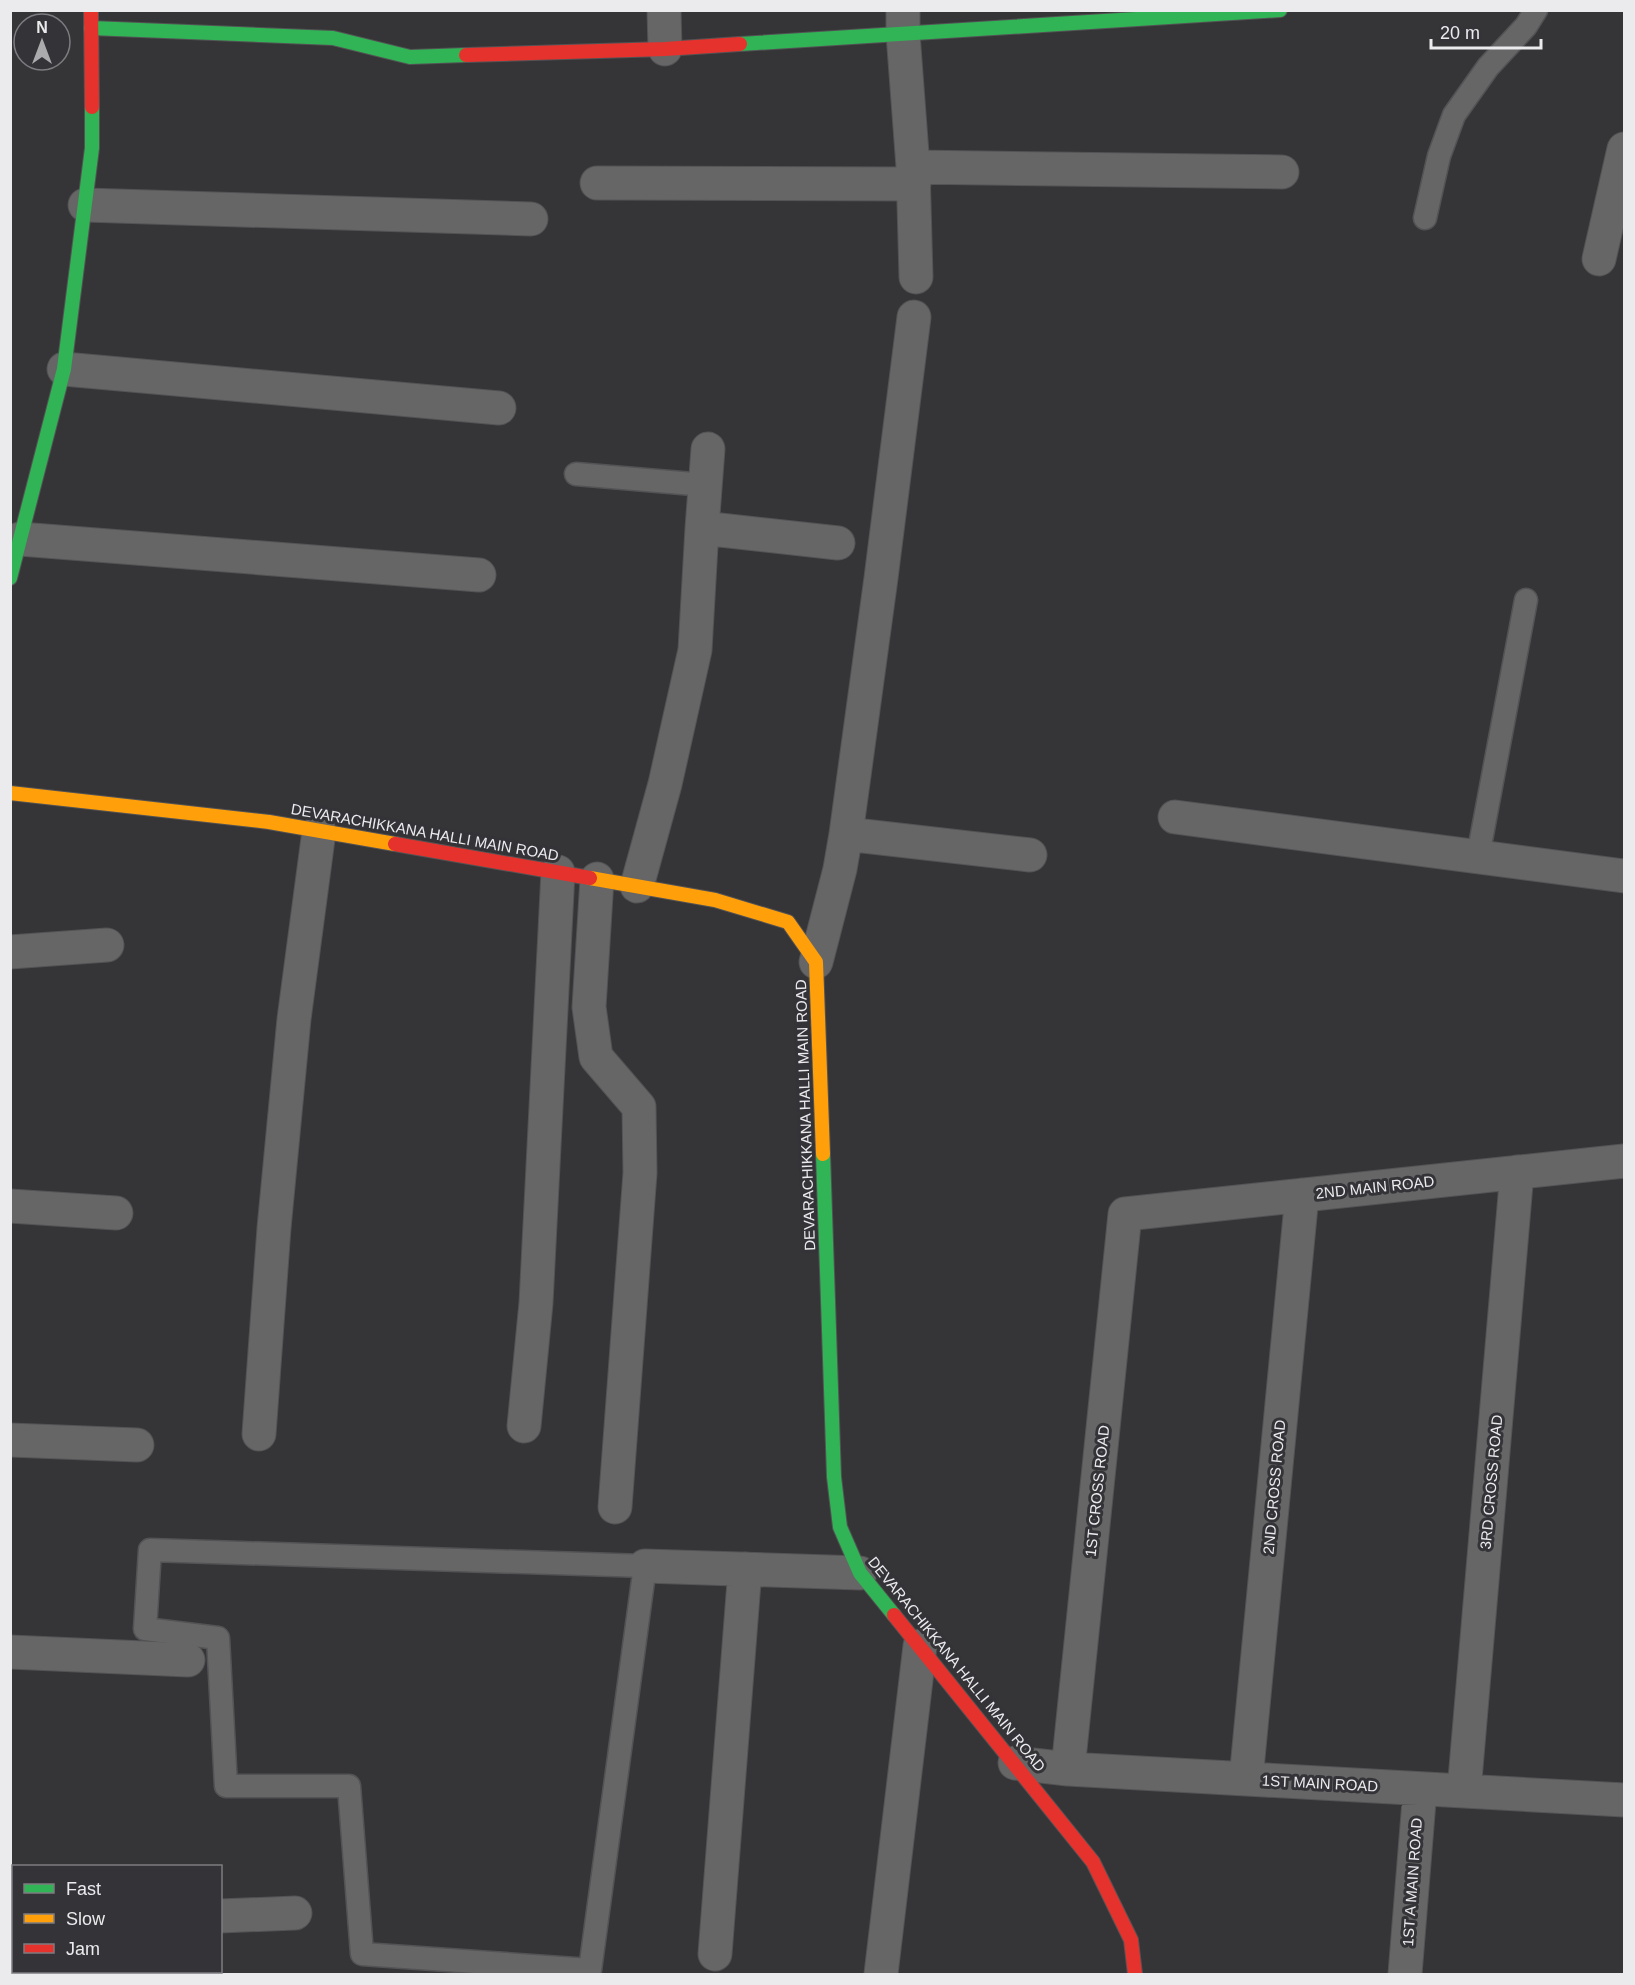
<svg xmlns="http://www.w3.org/2000/svg" width="1635" height="1985" font-family="Arial,sans-serif">
<style>
.lines{fill:none;stroke-linecap:round;stroke-linejoin:round}
.lane-casing{stroke:#535254;stroke-width:25}
.street-casing{stroke:#535254;stroke-width:35}
.fast-casing{stroke:#535254;stroke-width:16}
.slow-casing{stroke:#535254;stroke-width:16}
.jam-casing{stroke:#535254;stroke-width:16}
.lane{stroke:#676667;stroke-width:22}
.street{stroke:#676667;stroke-width:33}
.fast{stroke:#30b455;stroke-width:14}
.slow{stroke:#ff9f0a;stroke-width:14}
.jam{stroke:#e5322d;stroke-width:14}
.labels{text-anchor:middle;dominant-baseline:central;stroke-width:6;stroke-linejoin:round;paint-order:stroke}
.street-label{font-size:15px;fill:#ebeaed;stroke:#343337}
</style>
<rect width="100%" height="100%" fill="#353436"/>
<g class="lines">
<defs>
<path id="lane" d="M1425,218L1439,156L1454,115L1488,67L1526,26L1536,10
M576,474L705,485
M1478,856L1526,600
M150,1550L645,1566L590,1970L362,1954L349,1786H226L218,1638L145,1629Z"/>
<path id="street" d="M664,10L665,49
M903,10V34L913,167L916,277
M913,167L1282,172
M597,183L914,184
M85,205L531,219
M1599,259L1624,149
M64,369L499,408
M702,528L838,543
M20,539L479,575
M1175,817L1624,876
M846,834L1030,855
M597,879L589,1007L596,1057L639,1107L640,1173L615,1507
M637,886L665,784L695,650L702,528L708,449
M10,952L107,945
M816,962L840,869L846,834L881,578L914,317
M10,1206L116,1213
M524,1426L536,1303L558,872
M259,1434L274,1228L294,1019L319,831
M10,1440L137,1445
M645,1566L860,1573
M10,1652L188,1660
M1015,1763L1068,1769L1624,1800
M1068,1769L1125,1214L1624,1161
M1246,1779L1302,1195
M1464,1791L1517,1172
M10,1898L14,1899
M220,1916L295,1913
M715,1954L745,1569
M181,1974V1972
M881,1974L920,1646
M1405,1974L1420,1789"/>
<path id="fast" d="M91,28L333,38L410,57L466,55
M740,44L1280,10
M10,578L64,369L92,148V107
M823,1154L834,1477L840,1527L860,1573L894,1615"/>
<path id="slow" d="M10,793L269,822L395,844
M590,878L715,900L788,922L816,962L823,1154"/>
<path id="jam" d="M91,10L92,107
M466,55L665,49L740,44
M395,844L590,878
M894,1615L1093,1862L1131,1940L1135,1974"/>
</defs>
<use href="#lane" class="lane-casing"/>
<use href="#street" class="street-casing"/>
<use href="#fast" class="fast-casing"/>
<use href="#slow" class="slow-casing"/>
<use href="#jam" class="jam-casing"/>
<use href="#lane" class="lane"/>
<use href="#street" class="street"/>
<use href="#fast" class="fast"/>
<use href="#slow" class="slow"/>
<use href="#jam" class="jam"/>
</g>
<g class="labels">
<g class="street-label">
<text transform="translate(425 832) rotate(10)">DEVARACHIKKANA HALLI MAIN ROAD</text>
<text transform="translate(805 1115) rotate(-92)">DEVARACHIKKANA HALLI MAIN ROAD</text>
<text transform="translate(1375 1187) rotate(-6)">2ND MAIN ROAD</text>
<text transform="translate(1491 1482) rotate(-85)">3RD CROSS ROAD</text>
<text transform="translate(1274 1487) rotate(-85)">2ND CROSS ROAD</text>
<text transform="translate(1097 1491) rotate(-84)">1ST CROSS ROAD</text>
<text transform="translate(957 1664) rotate(51)">DEVARACHIKKANA HALLI MAIN ROAD</text>
<text transform="translate(1320 1783) rotate(3)">1ST MAIN ROAD</text>
<text transform="translate(1412 1882) rotate(-86)">1ST A MAIN ROAD</text>
</g>
</g>
<rect width="1635" height="1985" fill="none" stroke="#ebeaed" stroke-width="24"/>
<rect x="12" y="1865" width="210" height="108" fill="#343337" stroke="#7d7c80" stroke-width="1.5"/>
<rect x="24" y="1884" width="30" height="9" fill="#30b455" stroke="#7d7c80" stroke-width="1.5"/>
<text x="66" y="1895" font-size="18" fill="#ebeaed">Fast</text>
<rect x="24" y="1914" width="30" height="9" fill="#ff9f0a" stroke="#7d7c80" stroke-width="1.5"/>
<text x="66" y="1925" font-size="18" fill="#ebeaed">Slow</text>
<rect x="24" y="1944" width="30" height="9" fill="#e5322d" stroke="#7d7c80" stroke-width="1.5"/>
<text x="66" y="1955" font-size="18" fill="#ebeaed">Jam</text>
<g transform="translate(42 42)"><circle r="28" fill="#343337" stroke="#7d7c80" stroke-width="1.5"/>
<path d="M0-4.5L10 22L0 15L-10 22Z" fill="#abaaad"/>
<text y="-9" font-size="16" font-weight="bold" text-anchor="middle" fill="#ebeaed">N</text>
</g>
<path d="M1431 39v9h110v-9" fill="none" stroke="#ebeaed" stroke-width="3"/>
<text x="1440" y="39" font-size="18" fill="#ebeaed" stroke="#343337" stroke-width="4.5" paint-order="stroke">20 m</text>
</svg>
